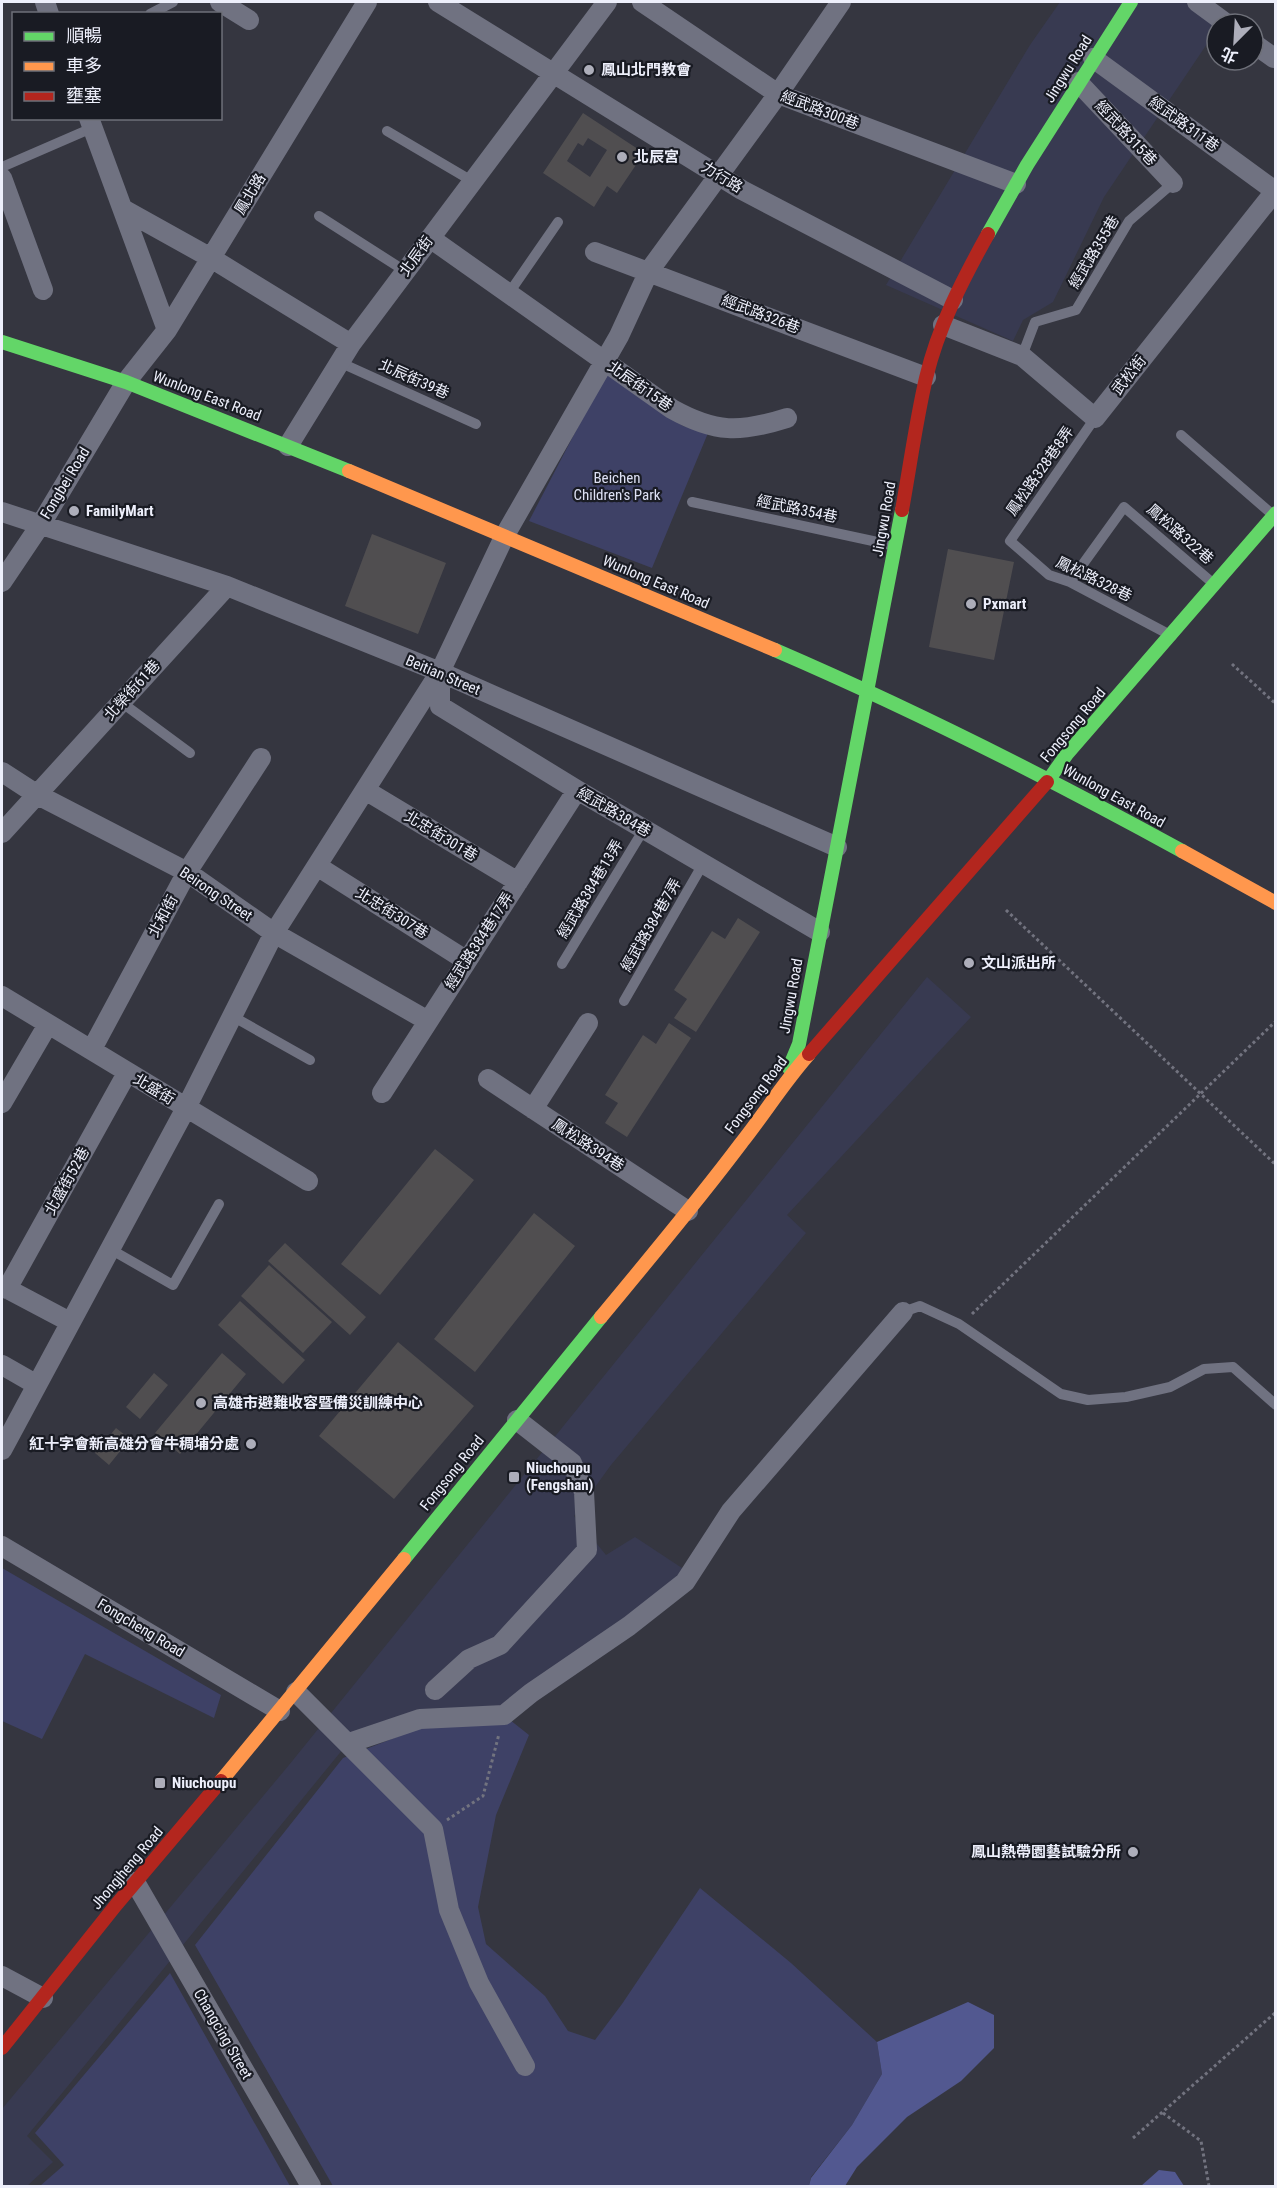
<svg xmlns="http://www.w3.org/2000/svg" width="1277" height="2188" font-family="'Roboto Condensed','Noto Sans TC',sans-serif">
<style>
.built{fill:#383a51}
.green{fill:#3e4166}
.forest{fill:#525890}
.building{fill:#504e50;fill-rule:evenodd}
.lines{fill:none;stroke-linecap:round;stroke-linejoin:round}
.path{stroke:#72737f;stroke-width:3;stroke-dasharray:3 3;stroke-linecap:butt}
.lane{stroke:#707281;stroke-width:10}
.street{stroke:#707281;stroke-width:20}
.fast{stroke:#63d668;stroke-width:14}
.slow{stroke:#ff974d;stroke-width:14}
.jam{stroke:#b3261e;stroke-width:14}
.poi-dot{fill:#adaeba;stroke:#191b23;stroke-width:2}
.labels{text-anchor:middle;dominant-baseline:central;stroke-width:4.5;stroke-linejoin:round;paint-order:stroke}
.street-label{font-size:15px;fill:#edeffb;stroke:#191b23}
.poi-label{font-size:15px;font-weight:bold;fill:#edeffb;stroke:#191b23;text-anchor:start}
.park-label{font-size:15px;fill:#dde0f3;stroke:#191b23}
</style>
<rect width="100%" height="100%" fill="#353640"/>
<path class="built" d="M1060,2H1193L1217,24V29L1104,197L1053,302L1023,320L1013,341L886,285L1030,45Z
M927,977L971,1017L787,1215L806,1233L611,1465L574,1516L606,1555L635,1537L685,1570L631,1620L508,1706L343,1749L27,2136L53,2162L27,2186H2V2109L289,1765Z"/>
<path class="green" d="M606,373L683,426L708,433L652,568L529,521Z
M2,1568L221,1695L214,1718L85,1654L42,1739L2,1721Z
M510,1720L529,1735L496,1815L478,1907L486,1944L545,1996L568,2031L595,2040L622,2004L700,1888L791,1963L877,2042L882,2074L852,2125L811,2177L809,2186H333L195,1945L343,1758L435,1722Z
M170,1973L290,2186H40L64,2165L35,2133Z"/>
<path class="forest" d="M968,2002L994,2015V2048L961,2081L907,2117L857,2167L845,2186H809L811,2178L852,2125L882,2074L877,2042Z
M1159,2170L1175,2172L1184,2186H1141Z"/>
<path class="building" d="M583,113L644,153L617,193L607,186L594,207L543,173ZM588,138L607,150L590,177L567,161L578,143L583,146Z
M372,534L446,563L418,634L345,606Z
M948,549L1014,562L994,660L929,647Z
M738,918L760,932L696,1032L674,1018L687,999L674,990L712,931L725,939Z
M669,1023L691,1038L627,1137L605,1123L618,1103L605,1095L643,1035L656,1044Z
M435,1149L474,1180L380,1295L341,1264Z
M534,1213L575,1246L475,1372L434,1339Z
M285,1243L366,1317L350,1335L268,1261Z
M269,1265L332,1322L303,1353L241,1296Z
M240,1301L305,1360L283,1384L218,1325Z
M398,1342L474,1406L394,1499L319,1436Z
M222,1353L246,1374L180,1454L155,1433Z
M154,1373L168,1385L140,1419L126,1407Z
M116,1428L130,1439L109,1465L95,1453Z"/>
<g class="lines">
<path class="path" d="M1232,664L1276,704
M1006,910L1276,1165
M972,1314L1276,1021
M447,1820L483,1796L499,1734
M1163,2113L1201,2141L1209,2186
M1133,2138L1276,2012"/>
<path class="lane" d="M150,14L173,2
M387,131L472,181
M2,167L92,128
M319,216L405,271
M509,293L558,222
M1022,356L1035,322L1076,310L1129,221L1173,183
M339,362L476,424
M1095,418L1010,541L1049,575L1070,582L1172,636
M1181,435L1273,515
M692,502L896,546
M1070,582L1124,507L1215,585
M121,702L190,753
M562,964L644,829
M624,1001L703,864
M232,1016L310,1060
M110,1249L173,1285L219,1204
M903,1312L920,1306L959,1324L1061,1394L1088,1400L1126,1397L1170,1387L1204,1369L1233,1367L1276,1405"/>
<path class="street" d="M45,2L49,14
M220,2L249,20
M438,2L742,190L953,300
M642,2L778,94L1016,184
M1197,2L1227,24
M1253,43L1274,58
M1093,58L1275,191
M1078,82L1173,183
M89,118L167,330
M2,178L43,290
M123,209L211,258L351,344
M430,238L672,409C715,433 740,433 787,418
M595,252L926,377
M943,325L1022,356L1095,418L1276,190
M288,446L351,344L607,2
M2,512L227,586L440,672L837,847
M2,582L41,524L126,382L167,330L367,2
M440,672V706L577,790L820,932
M2,772L36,794L187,872L274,933L428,1021
M365,790L518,882
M2,833L227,586
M317,866L467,961
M2,996L308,1181
M92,1049L187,872L261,758
M488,1079L688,1211
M382,1093L577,790
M2,1103L47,1026
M533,1109L588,1023
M2,1286L70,1322
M7,1289L127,1073
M2,1365L37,1385
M2,1450L186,1108L274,933L440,672L505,535L619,336L649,271L778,94L841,2
M2,1546L280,1711
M435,1690L469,1659L500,1645L587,1550L584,1492L572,1463L517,1420
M296,1692L433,1829L449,1910L479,1983L525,2066
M349,1743L420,1719L504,1715L531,1693L629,1626L685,1582L731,1511L903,1312
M135,1882L311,2186
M2,1976L43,1998"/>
<path class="fast" d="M988,234L1027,165L1131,2
M2,342L126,382L349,471
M775,650C914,710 1049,778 1182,851
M1047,782L1067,754L1276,513
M789,1068L799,1044L902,510
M404,1559L601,1317"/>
<path class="slow" d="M349,471L775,650
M1182,851L1276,903
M601,1317C649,1259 697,1202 742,1142C765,1113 784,1082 809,1054
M221,1781L404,1559"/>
<path class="jam" d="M902,510C910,466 916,421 926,378C938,327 963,279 988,234
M809,1054L1047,782
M2,2048L116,1905L221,1781"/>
</g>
<g class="poi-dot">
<circle cx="589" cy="70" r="6"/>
<circle cx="622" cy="157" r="6"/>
<circle cx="74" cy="511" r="6"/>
<circle cx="971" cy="604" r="6"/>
<circle cx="969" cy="963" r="6"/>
<circle cx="201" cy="1403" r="6"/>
<circle cx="251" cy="1444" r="6"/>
<rect x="508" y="1471" width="12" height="12" rx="3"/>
<rect x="154" y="1777" width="12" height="12" rx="3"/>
<circle cx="1133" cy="1852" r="6"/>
</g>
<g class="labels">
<g class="street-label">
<text transform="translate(1068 69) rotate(-58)">Jingwu Road</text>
<text transform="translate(820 110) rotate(21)">經武路300巷</text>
<text transform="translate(1184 124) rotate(36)">經武路311巷</text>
<text transform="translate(1126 133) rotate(47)">經武路315巷</text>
<text transform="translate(722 177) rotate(31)">力行路</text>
<text transform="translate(250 194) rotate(-59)">鳳北路</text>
<text transform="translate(1094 252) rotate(-59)">經武路355巷</text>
<text transform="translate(416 256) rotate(-54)">北辰街</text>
<text transform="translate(761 314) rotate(21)">經武路326巷</text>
<text transform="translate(1129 375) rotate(-52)">武松街</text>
<text transform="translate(414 379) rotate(24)">北辰街39巷</text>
<text transform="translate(640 386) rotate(35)">北辰街15巷</text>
<text transform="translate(207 396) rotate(21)">Wunlong East Road</text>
<text transform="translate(1040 471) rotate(-55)">鳳松路328巷8弄</text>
<text transform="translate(65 483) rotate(-59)">Fongbei Road</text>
<text transform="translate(797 509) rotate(12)">經武路354巷</text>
<text transform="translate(884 519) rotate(-80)">Jingwu Road</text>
<text transform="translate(1180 534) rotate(41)">鳳松路322巷</text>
<text transform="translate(1094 579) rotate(26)">鳳松路328巷</text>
<text transform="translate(656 582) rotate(23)">Wunlong East Road</text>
<text transform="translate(443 675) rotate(23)">Beitian Street</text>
<text transform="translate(132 690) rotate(-48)">北榮街61巷</text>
<text transform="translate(1073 725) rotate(-50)">Fongsong Road</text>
<text transform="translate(1114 796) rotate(29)">Wunlong East Road</text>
<text transform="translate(614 812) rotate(30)">經武路384巷</text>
<text transform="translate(441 836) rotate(31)">北忠街301巷</text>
<text transform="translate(590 889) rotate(-59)">經武路384巷13弄</text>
<text transform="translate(216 894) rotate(34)">Beirong Street</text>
<text transform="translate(392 913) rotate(32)">北忠街307巷</text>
<text transform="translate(163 916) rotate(-62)">北和街</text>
<text transform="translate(651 925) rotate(-60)">經武路384巷7弄</text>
<text transform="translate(479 941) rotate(-57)">經武路384巷17弄</text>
<text transform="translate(791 996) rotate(-80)">Jingwu Road</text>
<text transform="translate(154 1089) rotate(31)">北盛街</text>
<text transform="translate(756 1095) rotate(-53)">Fongsong Road</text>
<text transform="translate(588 1145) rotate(33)">鳳松路394巷</text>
<text transform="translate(67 1181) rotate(-61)">北盛街52巷</text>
<text transform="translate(452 1473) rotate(-51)">Fongsong Road</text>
<text transform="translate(141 1628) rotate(31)">Fongcheng Road</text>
<text transform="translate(127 1868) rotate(-50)">Jhongjheng Road</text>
<text transform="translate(223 2034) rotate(60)">Changcing Street</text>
</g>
<g class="poi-label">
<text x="601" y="70">鳳山北門教會</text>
<text x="634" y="157">北辰宮</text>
<text x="86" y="511">FamilyMart</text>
<text x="983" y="604">Pxmart</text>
<text x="981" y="963">文山派出所</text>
<text x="213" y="1403">高雄市避難收容暨備災訓練中心</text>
<text x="239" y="1444" text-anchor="end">紅十字會新高雄分會牛稠埔分處</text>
<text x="526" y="1468">Niuchoupu<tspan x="526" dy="17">(Fengshan)</tspan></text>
<text x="172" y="1783">Niuchoupu</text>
<text x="1121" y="1852" text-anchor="end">鳳山熱帶園藝試驗分所</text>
</g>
<g class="park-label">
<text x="617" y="478">Beichen<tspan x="617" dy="17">Children's Park</tspan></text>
</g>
</g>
<rect width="1277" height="2188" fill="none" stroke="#edeffb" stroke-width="6"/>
<rect x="12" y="12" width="210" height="108" fill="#191b23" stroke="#6e7079" stroke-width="1.5"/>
<rect x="24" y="32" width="30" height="9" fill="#63d668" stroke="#6e7079" stroke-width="1.5"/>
<text x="66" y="42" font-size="18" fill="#edeffb">順暢</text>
<rect x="24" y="62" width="30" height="9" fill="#ff974d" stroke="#6e7079" stroke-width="1.5"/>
<text x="66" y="72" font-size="18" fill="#edeffb">車多</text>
<rect x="24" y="92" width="30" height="9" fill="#b3261e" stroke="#6e7079" stroke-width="1.5"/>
<text x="66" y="102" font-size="18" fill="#edeffb">壅塞</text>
<g transform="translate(1235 42) rotate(204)"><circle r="28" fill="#191b23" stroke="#6e7079" stroke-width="1.5"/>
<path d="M0-4.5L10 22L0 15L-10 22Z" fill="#adaeba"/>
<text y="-9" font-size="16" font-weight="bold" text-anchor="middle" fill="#edeffb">北</text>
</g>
</svg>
